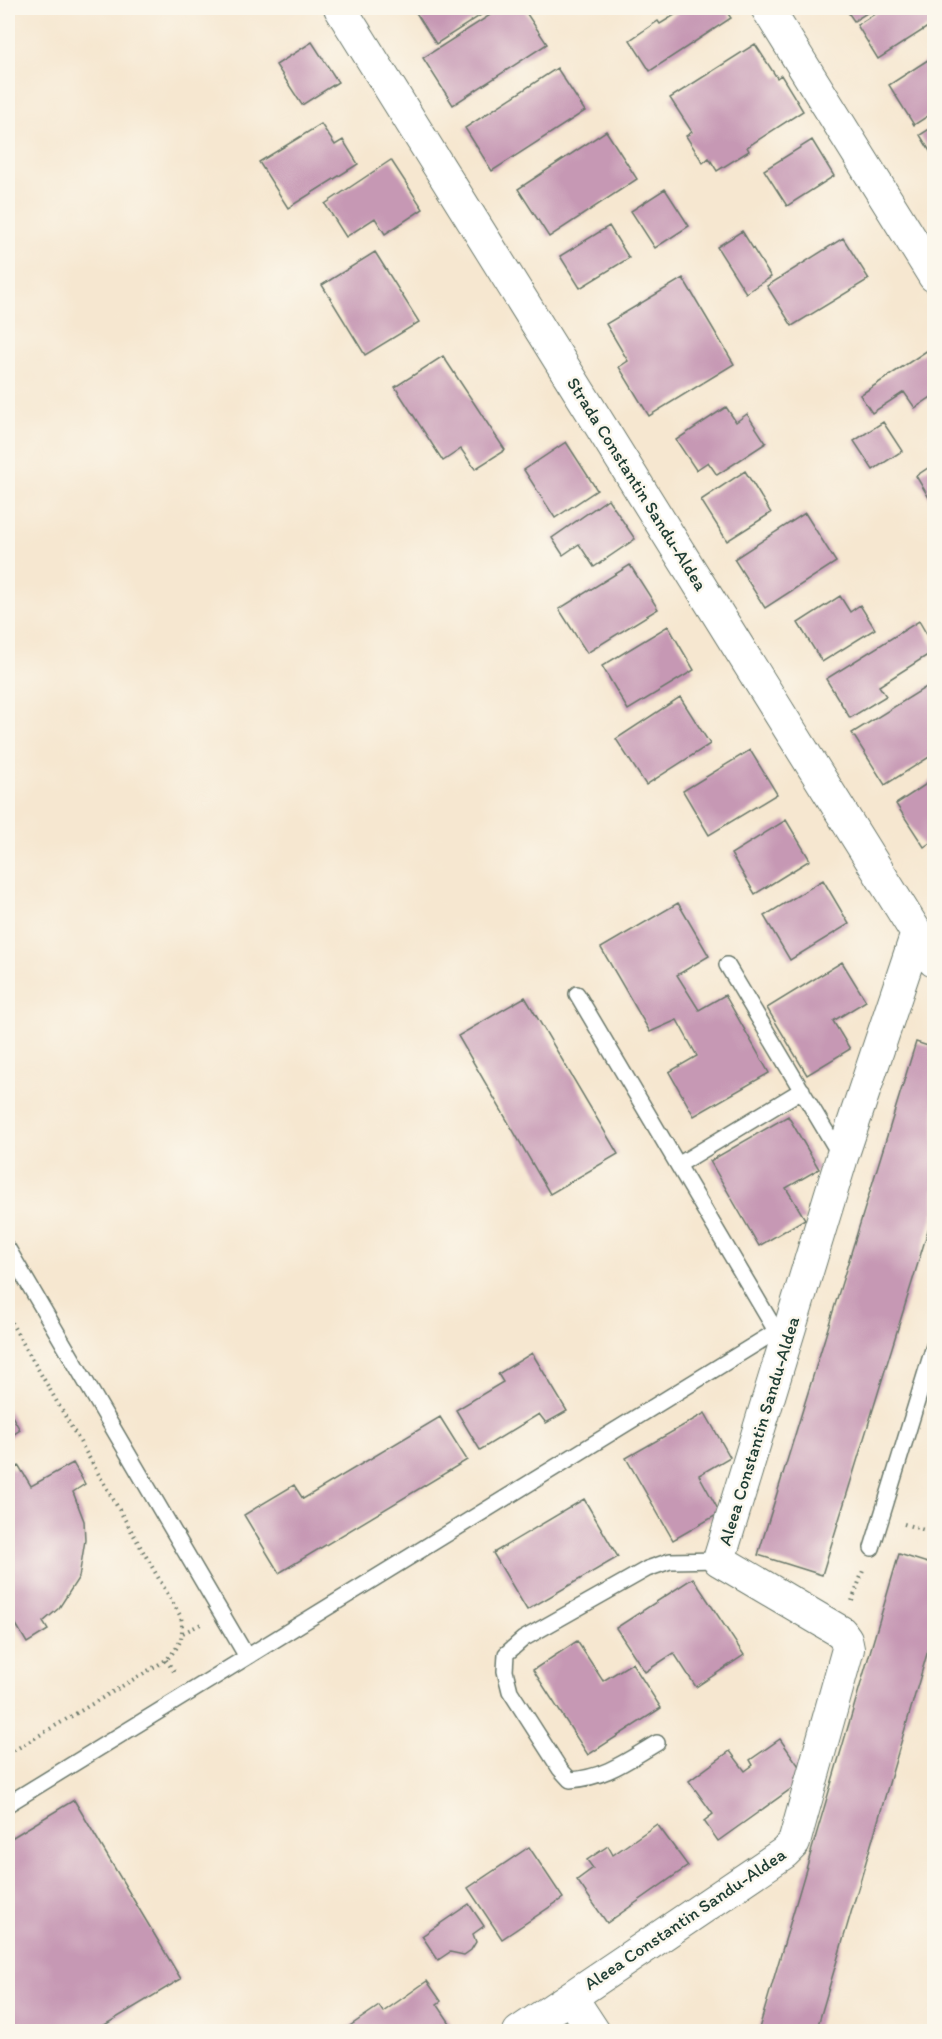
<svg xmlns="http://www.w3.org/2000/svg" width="942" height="2039" font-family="Itim,sans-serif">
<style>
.building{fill:#c698b4}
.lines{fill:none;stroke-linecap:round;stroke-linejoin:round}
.service-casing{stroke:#6a786b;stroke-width:18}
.minor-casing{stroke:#6a786b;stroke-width:34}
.path{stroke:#6a786b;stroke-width:4;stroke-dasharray:1.5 4.5;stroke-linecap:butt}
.service{stroke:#fff;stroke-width:15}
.minor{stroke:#fff;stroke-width:32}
.labels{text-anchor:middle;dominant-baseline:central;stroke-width:5;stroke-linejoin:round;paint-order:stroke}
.street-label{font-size:18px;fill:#1f3d34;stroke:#fbf7ec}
</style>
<rect width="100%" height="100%" fill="#fbf7ec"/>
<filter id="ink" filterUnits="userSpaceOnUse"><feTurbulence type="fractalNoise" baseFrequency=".0167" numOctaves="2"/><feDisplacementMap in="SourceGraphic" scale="12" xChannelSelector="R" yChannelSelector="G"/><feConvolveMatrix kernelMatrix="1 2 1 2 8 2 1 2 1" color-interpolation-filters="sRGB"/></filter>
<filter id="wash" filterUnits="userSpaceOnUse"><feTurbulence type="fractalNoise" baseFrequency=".008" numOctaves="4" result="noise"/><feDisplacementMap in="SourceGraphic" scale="24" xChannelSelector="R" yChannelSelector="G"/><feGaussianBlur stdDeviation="1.35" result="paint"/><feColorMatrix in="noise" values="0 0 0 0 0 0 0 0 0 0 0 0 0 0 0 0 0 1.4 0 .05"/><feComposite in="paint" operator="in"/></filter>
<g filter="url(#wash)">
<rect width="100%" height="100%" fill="#f6e7d0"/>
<g id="blocks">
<path class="building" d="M420,8H492L436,44L415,11Z
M501,8H523L547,44L453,105L423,58Z
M686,8H724L731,18L650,71L630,40L658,21L660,24Z
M845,8H875L854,21Z
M884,8H934V23L878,59L857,25Z
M312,42L338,82L302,105L276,65Z
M755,44L777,78L781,75L803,111L747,147L749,151L717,171L709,158L703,163L686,136L692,132L670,98Z
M934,56V112L914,125L889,85Z
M557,68L585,111L492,171L465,128Z
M321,124L335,145L343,140L358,164L288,208L259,162Z
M934,126V158L920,135Z
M606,131L637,179L549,237L518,189Z
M812,140L834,176L787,206L764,170Z
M391,160L423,209L385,234L375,218L346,237L325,204Z
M665,189L689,226L655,248L631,211Z
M609,226L629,258L580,288L560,256Z
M742,231L771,277L746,293L717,247Z
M843,238L869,279L792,326L767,286Z
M375,252L419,322L365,355L322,285Z
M683,278L734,364L649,416L619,367L628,361L606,324Z
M934,346V395L915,408L904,392L872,413L860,395Z
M443,356L505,450L475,469L461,449L443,461L395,387Z
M726,407L736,422L747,414L766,443L717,475L708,462L696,470L676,440Z
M883,422L902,451L873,470L854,441Z
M566,442L597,490L555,518L524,470Z
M934,464V506L916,476Z
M745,471L771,513L727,541L701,500Z
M608,499L635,539L594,567L579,544L563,555L552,538Z
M805,513L836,562L765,608L734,559Z
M630,565L658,609L587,653L559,609Z
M840,596L850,612L860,605L875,629L822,662L798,623Z
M919,621L934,647V651L879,686L886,696L850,718L826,679Z
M668,626L694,670L628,710L602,666Z
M931,684L934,690V754L885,785L852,733Z
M680,697L710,744L646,785L616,739Z
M750,750L777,794L709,835L683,791Z
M934,779V840L924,847L896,804Z
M786,820L810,860L755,894L731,854Z
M823,880L849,924L790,960L764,916Z
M678,903L709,956L677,975L699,1010L725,995L769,1073L694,1116L669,1072L697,1056L677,1020L650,1032L601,948Z
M842,962L866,1001L833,1021L850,1049L807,1075L767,1008Z
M525,997L618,1154L550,1194L458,1036Z
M916,1042L934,1048V1211L822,1575L758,1555Z
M788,1116L819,1169L786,1188L805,1219L759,1246L710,1161Z
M532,1353L567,1411L546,1423L539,1414L480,1450L456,1410L503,1382L498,1374Z
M8,1409L20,1430L8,1438Z
M705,1413L730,1457L699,1475L720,1513L673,1540L626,1458Z
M440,1417L467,1460L279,1573L244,1515L294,1485L303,1499Z
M8,1463L12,1470L19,1466L31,1486L73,1463L85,1484L73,1492L84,1521L85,1540L79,1577L59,1608L43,1622L48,1630L27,1643L8,1611Z
M584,1499L618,1557L527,1610L493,1553Z
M899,1554L934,1565V1630L816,2032H758Z
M693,1578L744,1655L696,1687L674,1653L645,1672L616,1628Z
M577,1641L603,1681L632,1663L661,1708L588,1755L533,1670Z
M780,1739L803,1772L795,1778L799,1783L718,1841L704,1821L713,1814L689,1781L730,1751L745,1771L753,1765L750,1760Z
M74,1800L181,1979L93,2032H8V1840Z
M657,1824L688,1866L607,1923L577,1880L593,1868L587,1860L608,1846L613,1855Z
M529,1847L563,1898L502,1939L468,1888Z
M469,1904L484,1926L473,1934L476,1942L471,1950L464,1955L450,1952L438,1960L422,1936Z
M427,1981L441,2001L437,2004L452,2026L444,2032H341L379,2006L383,2012Z"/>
</g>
</g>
<g filter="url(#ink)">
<use href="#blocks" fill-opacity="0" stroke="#6a786b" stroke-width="1.5"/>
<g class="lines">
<defs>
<path id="service" d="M727,965L840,1155
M577,994L776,1331
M678,1165L802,1090
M8,1249L247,1657
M872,1548L934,1346
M657,1743C628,1760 605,1778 570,1780L560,1769L510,1691L505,1671L506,1654L523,1639L647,1569L670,1561L719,1560
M8,1804L788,1324"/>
<path id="minor" d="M340,8L934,961
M767,8L934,276
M571,1997L594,2032
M519,2032L784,1853L794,1843L848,1649L846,1639L841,1632L719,1560L842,1157L917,933"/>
</defs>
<use href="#service" class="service-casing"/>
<use href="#minor" class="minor-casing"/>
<path class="path" d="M8,1317L181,1617C184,1637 181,1645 166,1660L8,1754
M904,1524L934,1533
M852,1601L864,1568
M183,1633L201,1624
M166,1660L176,1674"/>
<use href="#service" class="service"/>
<use href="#minor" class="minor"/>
</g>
</g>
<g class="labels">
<g class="street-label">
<text transform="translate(637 484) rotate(58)">Strada Constantin Sandu-Aldea</text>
<text transform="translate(759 1431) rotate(-73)">Aleea Constantin Sandu-Aldea</text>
<text transform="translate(685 1919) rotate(-34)">Aleea Constantin Sandu-Aldea</text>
</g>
</g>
<rect width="942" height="2039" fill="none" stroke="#fbf7ec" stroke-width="30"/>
</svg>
